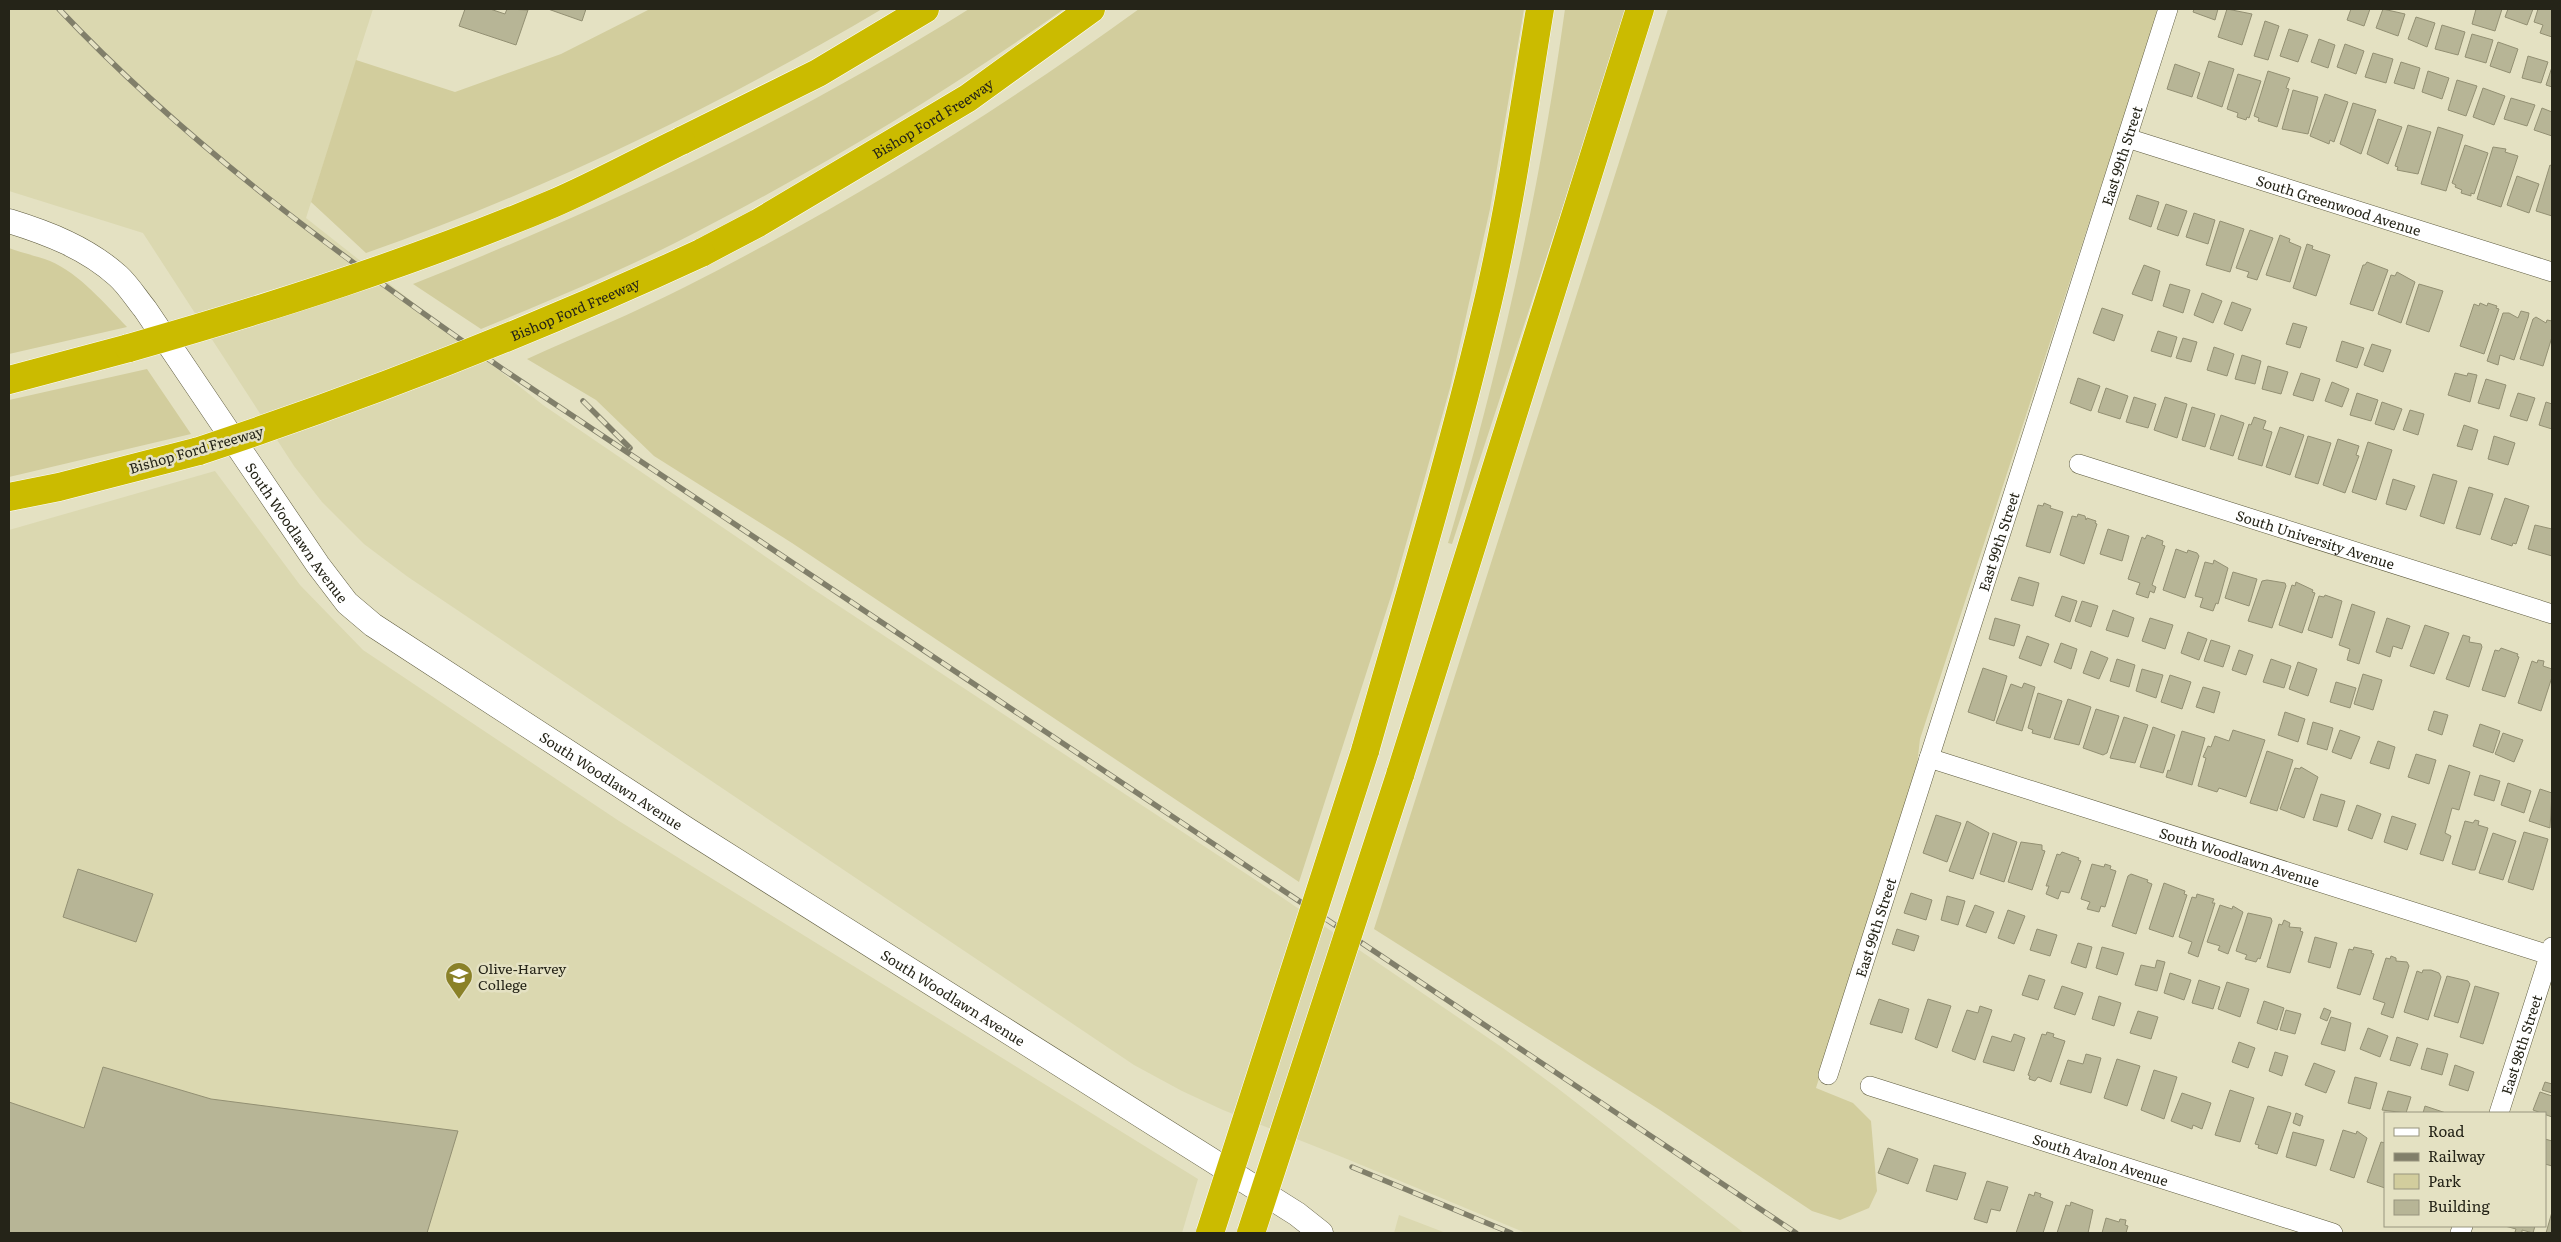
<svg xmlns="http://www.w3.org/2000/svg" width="2561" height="1242" font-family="Literata,serif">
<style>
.built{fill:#dbd8b0}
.green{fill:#d2cd9d}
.building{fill:#b7b596;stroke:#939073}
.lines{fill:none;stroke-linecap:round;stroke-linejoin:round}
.minor-casing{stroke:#5c593d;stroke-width:20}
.tertiary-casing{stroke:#5c593d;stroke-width:25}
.motorway-casing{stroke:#fff;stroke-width:29}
.minor{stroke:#fff;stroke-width:19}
.tertiary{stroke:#fff;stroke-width:24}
.motorway{stroke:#cbbb00;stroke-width:28}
.rail-casing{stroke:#817f6a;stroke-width:5.5}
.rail{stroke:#e4e1c2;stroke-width:4;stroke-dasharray:11;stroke-linecap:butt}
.motorway-bridge-casing{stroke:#fff;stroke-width:29;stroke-linecap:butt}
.motorway-bridge{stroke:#cbbb00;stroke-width:28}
.labels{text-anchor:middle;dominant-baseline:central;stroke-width:5;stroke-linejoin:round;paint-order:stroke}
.street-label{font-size:14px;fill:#252418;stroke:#e4e1c2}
.poi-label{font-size:14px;fill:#252418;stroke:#e4e1c2;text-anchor:start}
</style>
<rect width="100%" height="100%" fill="#e4e1c2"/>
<path class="built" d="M9,9H373L306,218L543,405L813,589L1277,894L1503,1048L1556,1087L1744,1233H1526L1342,1157L1223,1110L1182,1091L1134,1065L408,577L364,544L322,502L294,466L143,233L9,191Z
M215,471L300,585L363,650L619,821L1198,1179L1182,1233H9V530Z
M1399,1215L1446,1233H1394Z"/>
<path class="green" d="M650,9H882C718,106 546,190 366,253L311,202L356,60L455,92L561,54Z
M969,9H1064C941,96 809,175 675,243C612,275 546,302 481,329L413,284C605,208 794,119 969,9Z
M1139,9H1524L1490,209L1450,388L1393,590L1299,882L792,543L654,456L596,400L527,359C580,335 634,313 685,287C843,207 996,113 1139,9Z
M1565,9H1628L1452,544L1448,543C1500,368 1540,190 1565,9Z
M1668,9H2159L1920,739L1917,765L1816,1088L1853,1103L1871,1121L1877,1191L1869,1208L1840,1220L1812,1211L1660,1110L1374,929Z
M9,248C22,253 37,256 50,261C79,273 106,305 127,327L9,354Z
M147,369L191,434L9,477V400Z"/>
<path class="building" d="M465,9H490L505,14L507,9L528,10L516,45L459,26Z
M548,9H586L582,21Z
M2194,9H2218L2215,20L2193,12Z
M2227,9L2252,14L2242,45L2218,37Z
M2351,9H2370L2364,26L2347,20Z
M2383,9L2405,14L2398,36L2376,28Z
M2476,9H2502L2495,31L2472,24Z
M2508,9H2533L2527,25L2505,17Z
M2538,9H2552V37L2540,33L2543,25L2534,22Z
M2416,17L2435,23L2427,47L2408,39Z
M2265,21L2279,26L2268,60L2254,56Z
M2442,25L2465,32L2458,55L2435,49Z
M2289,29L2308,35L2298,62L2280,56Z
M2472,34L2493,40L2486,63L2465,57Z
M2319,39L2335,45L2328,68L2311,62Z
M2498,42L2518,49L2510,73L2490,66Z
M2345,44L2364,51L2356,74L2337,67Z
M2373,53L2393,59L2386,83L2365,77Z
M2528,56L2548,62L2541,83L2522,78Z
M2209,61L2234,69L2222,107L2197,98Z
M2401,62L2420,68L2414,89L2394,83Z
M2175,64L2200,73L2192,97L2167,89Z
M2552,67V87L2546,85Z
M2268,71L2290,78L2286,88L2289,89L2277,127L2258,121L2259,118L2254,116Z
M2428,71L2449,78L2442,99L2422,92Z
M2238,74L2261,81L2249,118L2247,117L2246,120L2237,117L2238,113L2227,109Z
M2457,80L2477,86L2466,116L2448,110Z
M2483,88L2505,96L2494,125L2473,117Z
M2293,90L2318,97L2308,134L2282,129Z
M2325,94L2348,102L2334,142L2330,140L2329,144L2310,136Z
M2511,98L2535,105L2527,126L2504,119Z
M2353,103L2376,110L2361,154L2340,144Z
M2542,108L2552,112V136L2534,130Z
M2378,119L2402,127L2388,164L2367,154Z
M2408,125L2431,132L2418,174L2397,170L2398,167L2395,166Z
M2438,127L2463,135L2446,191L2421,184Z
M2465,145L2488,153L2474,194L2471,193V196L2461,193L2462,190L2455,187L2456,185L2452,183Z
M2493,147L2506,149L2505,152L2518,156L2501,207L2477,199Z
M2550,165L2552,166V216L2536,211Z
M2517,176L2539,184L2529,213L2507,205Z
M2137,195L2159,202L2151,227L2129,219Z
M2166,204L2187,211L2178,236L2157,229Z
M2194,213L2215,220L2208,244L2186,237Z
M2220,221L2244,229L2230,272L2206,265Z
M2250,230L2273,238L2257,280L2247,277L2249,272L2236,268Z
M2280,235L2290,239L2289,242L2301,247L2290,282L2266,275Z
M2307,244L2313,246L2312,249L2330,255L2316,296L2293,288Z
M2367,262L2388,270L2373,311L2350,304L2363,265H2365Z
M2144,265L2160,271L2152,301L2132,294Z
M2397,272L2415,282L2401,323L2378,314L2391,275L2395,276Z
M2170,284L2190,290L2183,313L2163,306Z
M2419,284L2443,291L2429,332L2406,324Z
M2202,293L2222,301L2213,323L2194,315Z
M2232,302L2251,309L2242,331L2224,324Z
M2480,303L2487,306L2488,303L2497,306L2496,308L2499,309L2484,354L2460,346L2474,304L2479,306Z
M2102,308L2123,315L2114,341L2093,333Z
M2521,311L2529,313L2528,318L2514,360L2500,355L2498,365L2487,361L2503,313H2509L2518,318Z
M2536,317L2546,323L2547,320L2552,321V337L2543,366L2520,359L2533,319Z
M2293,323L2307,327L2300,348L2286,344Z
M2158,331L2177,337L2171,357L2151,351Z
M2183,338L2197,342L2191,362L2176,358Z
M2342,341L2364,348L2357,368L2336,361Z
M2372,344L2391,350L2383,372L2364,365Z
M2214,347L2234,354L2227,376L2207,370Z
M2242,355L2261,361L2255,384L2235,379Z
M2268,366L2288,372L2281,394L2262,389Z
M2301,373L2320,379L2313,401L2293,395Z
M2455,373L2467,376L2468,373L2477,375L2470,402L2448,395Z
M2078,378L2100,386L2091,411L2070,403Z
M2486,379L2506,385L2499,409L2478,403Z
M2332,382L2349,389L2342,407L2325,401Z
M2106,388L2128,396L2120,419L2098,412Z
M2357,393L2378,400L2371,421L2350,415Z
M2518,393L2535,398L2527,421L2510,416Z
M2134,397L2156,404L2148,428L2126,422Z
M2165,397L2187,404L2177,438L2154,430Z
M2382,402L2402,409L2394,430L2375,424Z
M2546,402L2552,404V429L2539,425Z
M2192,407L2215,414L2205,447L2182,440Z
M2410,410L2424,414L2418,435L2403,430Z
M2221,415L2244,423L2233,456L2210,449Z
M2254,417L2266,421L2263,429L2272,432L2262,466L2238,459L2249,424L2251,425Z
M2464,425L2478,430L2472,450L2457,446Z
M2280,427L2304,435L2290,475L2266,467Z
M2308,436L2331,443L2318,484L2295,477Z
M2494,436L2515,443L2508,465L2488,459Z
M2338,439L2359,446L2356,455L2359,456L2345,493L2323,485Z
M2368,442L2392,450L2376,500L2352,492Z
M2433,474L2457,481L2444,524L2420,516Z
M2393,479L2415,486L2406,510L2386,504Z
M2469,487L2493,494L2480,535L2456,528Z
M2505,498L2529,506L2516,544L2513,543L2512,546L2491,539Z
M2044,503L2051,506L2050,508L2063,512L2050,553L2026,546L2038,505L2043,506Z
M2078,514L2085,516L2086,520L2087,518L2096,521L2095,523L2097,524L2084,564L2060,555L2072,516L2077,517Z
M2535,525L2552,529V556L2528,549Z
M2108,529L2129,536L2122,561L2100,554Z
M2147,535L2163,541L2162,545L2165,546L2152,585L2156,587L2154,593L2150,591L2148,598L2136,594L2140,583L2128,579L2142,537L2145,539Z
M2176,549L2187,553L2188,550L2197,553L2199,556L2185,598L2163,590Z
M2214,560L2228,568L2218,604L2216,603L2213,611L2200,607L2203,598L2195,596L2205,562L2213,564Z
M2233,572L2257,579L2249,606L2225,598Z
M2019,577L2039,583L2033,606L2011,600Z
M2267,580L2285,583L2286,586L2272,628L2248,621L2262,581Z
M2296,582L2313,590L2312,592L2315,593L2302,633L2279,625L2292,585L2295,586Z
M2325,595L2342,601L2332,638L2308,630L2319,596L2324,597Z
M2062,596L2077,601L2070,622L2055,616Z
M2082,601L2098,606L2091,627L2075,621Z
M2352,604L2375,612L2359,664L2347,660L2350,649L2339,645Z
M2113,610L2134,618L2128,637L2106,630Z
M1995,618L2020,625L2014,646L1989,639Z
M2150,618L2173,625L2165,649L2142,641Z
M2387,618L2410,626L2402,649L2393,646L2390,657L2376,652Z
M2425,625L2449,633L2434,674L2410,666Z
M2188,632L2207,639L2199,660L2181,653Z
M2463,635L2470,637L2469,642L2481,644L2482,647L2469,687L2446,679Z
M2027,636L2049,644L2041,666L2019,658Z
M2211,640L2230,646L2223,667L2204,661Z
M2061,643L2077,649L2071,669L2054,662Z
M2501,648L2518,654L2517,656L2519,657L2505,697L2482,690L2495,650L2499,651Z
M2239,650L2253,655L2246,675L2232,670Z
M2091,651L2108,658L2099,679L2083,673Z
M2117,659L2135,665L2129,687L2110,681Z
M2271,659L2291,666L2284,688L2263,682Z
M2538,660L2544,661L2543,666L2552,669V677L2541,711L2518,703L2532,661L2537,663Z
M2298,662L2317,669L2308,696L2289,689Z
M1983,668L2007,676L1994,721L1968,712Z
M2142,669L2163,675L2156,698L2136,691Z
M2363,674L2382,680L2373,710L2354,704Z
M2170,675L2191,682L2182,709L2161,702Z
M2336,682L2356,688L2350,708L2330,702Z
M2024,683L2035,687L2022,731L1996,723L2011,684L2022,688Z
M2203,687L2220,692L2214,713L2196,707Z
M2038,693L2062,701L2050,738L2032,733L2033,730L2028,728Z
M2068,699L2091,707L2079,745L2054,739Z
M2096,709L2119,716L2107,753L2103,755L2083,748Z
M2434,711L2448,715L2442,735L2428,730Z
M2285,712L2305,719L2298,742L2278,735Z
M2124,717L2148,725L2135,763L2110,758Z
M2313,722L2333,728L2327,750L2307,744Z
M2480,724L2500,731L2493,753L2473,746Z
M2153,727L2175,735L2163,773L2140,767Z
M2233,730L2265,740L2246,797L2219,788L2217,792L2198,786L2206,758L2203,757L2208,746L2211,747L2215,736L2229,741Z
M2340,730L2360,737L2351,759L2332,752Z
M2182,731L2205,738L2192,785L2166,777L2168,770L2170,771Z
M2503,733L2523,740L2514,762L2495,754Z
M2378,741L2395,747L2389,769L2370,763Z
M2267,751L2293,760L2277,811L2250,803Z
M2416,754L2436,760L2429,784L2408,777Z
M2449,765L2470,772L2459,810L2452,808L2445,833L2451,836L2443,861L2420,854Z
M2301,767L2318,777L2304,818L2280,809L2295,768L2300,769Z
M2480,775L2500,781L2494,801L2474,795Z
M2508,783L2531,791L2524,813L2501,805Z
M2540,789L2552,793L2550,828L2529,821Z
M2321,794L2345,801L2337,827L2313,820Z
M2357,805L2381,814L2372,839L2348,830Z
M1936,815L1961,823L1947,862L1923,853Z
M2392,816L2416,824L2407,850L2384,842Z
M2475,820L2479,821L2478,825L2488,828L2475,870H2471L2452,864L2465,821L2473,823Z
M1967,821L1989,833L1973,879L1949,871Z
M2524,832L2548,839L2533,890L2508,882Z
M1993,833L2017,842L2004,882L1980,874Z
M2493,833L2516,841L2503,880L2479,873Z
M2021,842L2042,845V850L2045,851L2032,890L2008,882Z
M2062,852L2079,858L2078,860L2081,861L2069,893L2061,891L2058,899L2046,894L2049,886H2046L2057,854L2060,855Z
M2092,864L2104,867L2105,864L2111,866L2110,869L2116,871L2105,907L2101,906L2099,912L2087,909L2090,902L2081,899Z
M78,869L153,894L136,942L63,917Z
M2131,874L2148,880L2147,882L2152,884L2136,934L2112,926L2128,876Z
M2164,883L2185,891L2184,894L2187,895L2173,937L2149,929Z
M1911,893L1932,900L1926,920L1904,913Z
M2197,894L2214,899L2212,903H2215L2198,957L2188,953L2192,942L2179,937L2192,897L2196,898Z
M1947,896L1965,901L1958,925L1941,920Z
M1975,905L1994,912L1986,933L1966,926Z
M2220,905L2232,909L2233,906L2243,912L2228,954L2218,950L2220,946L2207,942Z
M2008,910L2025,916L2014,944L1998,938Z
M2248,913L2271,918L2272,921L2260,959L2258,958L2256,962L2245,959L2247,955L2236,951Z
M2284,920L2290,923L2289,927L2301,928L2300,931L2303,932L2290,973L2267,967L2279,924L2282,925Z
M1897,929L1919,936L1914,951L1892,944Z
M2037,929L2057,935L2050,956L2030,950Z
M2315,937L2337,943L2330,968L2308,962Z
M2078,943L2092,947L2086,968L2071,963Z
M2102,947L2124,953L2117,975L2096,968Z
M2354,947L2372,951L2371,953L2374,954L2360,995L2337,988L2349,949L2353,950Z
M2391,956L2396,958V961L2407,962L2409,966L2393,1018L2381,1014L2385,1003L2373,999L2386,958L2390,959Z
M2157,960L2165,962L2157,991L2135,985L2141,965L2155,968Z
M2423,970H2431L2439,973L2441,977L2428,1020L2404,1012L2417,971L2422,973Z
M2170,973L2191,980L2184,1000L2164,993Z
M2029,975L2045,980L2038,1000L2022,995Z
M2447,976L2468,981L2470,984L2458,1023L2434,1016Z
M2199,980L2220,987L2213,1009L2192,1003Z
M2227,982L2249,989L2240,1017L2218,1009Z
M2062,986L2083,993L2075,1015L2054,1008Z
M2475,986L2499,993L2483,1044L2460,1037Z
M2099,996L2121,1003L2114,1026L2092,1019Z
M1879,999L1909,1009L1902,1033L1870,1024Z
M1928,999L1951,1006L1937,1048L1915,1039Z
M2264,1001L2284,1008L2277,1030L2257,1023Z
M1980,1006L1992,1010L1975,1060L1952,1051L1967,1010L1978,1013Z
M2324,1008L2331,1011L2327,1021L2320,1018Z
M2286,1010L2301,1014L2295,1034L2280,1030Z
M2138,1011L2158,1017L2151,1039L2130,1033Z
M2331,1017L2351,1023L2345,1051L2321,1044Z
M2368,1028L2388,1036L2380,1057L2360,1049Z
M2047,1032L2054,1034L2053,1037L2065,1041L2051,1082L2038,1077L2035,1081L2029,1079L2030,1076L2028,1075L2042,1034L2046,1035Z
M2014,1034L2025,1038L2014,1071L1983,1062L1992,1036L2011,1042Z
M2397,1037L2418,1044L2410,1066L2390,1060Z
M2239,1042L2255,1048L2248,1068L2232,1062Z
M2427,1048L2448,1054L2442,1075L2421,1069Z
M2275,1052L2288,1056L2282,1076L2269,1071Z
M2086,1054L2101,1058L2091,1093L2060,1084L2068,1060L2083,1064Z
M2117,1059L2140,1066L2127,1106L2104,1098Z
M2314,1063L2335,1071L2326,1093L2305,1085Z
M2455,1065L2474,1072L2468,1091L2449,1085Z
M103,1067L211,1099L458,1131L427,1233H9V1102L84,1128Z
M2154,1070L2177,1077L2164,1119L2141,1110Z
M2355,1077L2377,1083L2370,1109L2348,1103Z
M2545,1082L2552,1084V1093L2542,1090Z
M2230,1090L2254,1098L2240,1142L2215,1135Z
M2388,1091L2411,1097L2406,1113L2382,1110Z
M2540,1092L2552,1096V1117L2533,1110Z
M2182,1093L2211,1103L2202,1129L2193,1125L2192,1129L2171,1121Z
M2268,1106L2291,1113L2277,1154L2258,1148L2259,1145L2255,1144Z
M2425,1106L2446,1113H2423Z
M2296,1113L2303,1116L2300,1126L2293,1123Z
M2343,1130L2356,1134L2357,1131L2367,1138L2354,1178L2330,1170Z
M2293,1132L2324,1140L2316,1166L2286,1157Z
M2545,1139L2552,1141V1166L2545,1164Z
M2381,1142L2385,1143V1188L2367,1182Z
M1888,1148L1918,1159L1908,1184L1878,1173Z
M1934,1165L1966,1173L1957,1200L1926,1191Z
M1987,1181L2008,1187L2000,1211L1991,1209L1987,1223L1974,1219Z
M2035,1192L2041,1194L2040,1197L2053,1202L2043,1233H2016L2029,1194L2034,1196Z
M2071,1202L2093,1210L2088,1233H2057L2066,1205L2070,1206Z
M2552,1212V1233H2546Z
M2106,1218L2119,1222L2120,1219L2126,1220L2125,1225L2128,1226L2126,1233H2102Z
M2505,1226H2535L2533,1233L2522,1230V1233H2518L2515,1232L2516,1229Z"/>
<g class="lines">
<defs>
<g id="minor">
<path id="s1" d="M2127,138L2552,272"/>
<path id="s2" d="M2079,464L2552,614"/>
<path id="s3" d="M1929,758L2552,956"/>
<path id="s4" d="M1828,1075L2168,9"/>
<path id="s5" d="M1870,1086L2333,1233"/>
<path id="s6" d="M2499,1113L2552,947"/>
<path d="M2460,1233L2463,1226"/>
</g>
<g id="tertiary">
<path id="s7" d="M9,221C48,233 87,248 118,276C128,285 136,298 145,309L318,565L347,603L373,625L688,830L1297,1214L1321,1233"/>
</g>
<g id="motorway">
<path d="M681,141L818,73L925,9"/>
<path id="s8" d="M701,253L758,223L968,98L1091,9"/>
<path d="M9,380L129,348"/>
<path d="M9,497L59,487L199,451"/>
<path d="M1365,751C1406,607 1449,464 1484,318C1509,217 1523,112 1540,9"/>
<path d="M1400,775L1640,9"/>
</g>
</defs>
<use href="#minor" class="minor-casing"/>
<use href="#tertiary" class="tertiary-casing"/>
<use href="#motorway" class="motorway-casing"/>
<use href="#minor" class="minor"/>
<use href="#tertiary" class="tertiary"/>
<use href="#motorway" class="motorway"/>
<defs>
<path id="rail" d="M59,9C192,150 346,260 504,370L1796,1233
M583,401L630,448
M1352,1167L1511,1233"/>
</defs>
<use href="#rail" class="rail-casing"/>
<use href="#rail" class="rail"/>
<defs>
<g id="motorway-bridge">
<path d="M129,348C273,307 414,262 552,204C596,185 638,162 681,141"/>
<path id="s9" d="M199,451C371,394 537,329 701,253"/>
<path d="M1210,1233L1365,751"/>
<path d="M1251,1233L1400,775"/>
</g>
</defs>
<use href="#motorway-bridge" class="motorway-bridge-casing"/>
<use href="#motorway-bridge" class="motorway-bridge"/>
</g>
<defs>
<symbol id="university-pin" viewBox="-11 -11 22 30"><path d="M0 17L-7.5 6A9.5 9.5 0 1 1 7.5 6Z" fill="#8a8128" stroke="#e4e1c2"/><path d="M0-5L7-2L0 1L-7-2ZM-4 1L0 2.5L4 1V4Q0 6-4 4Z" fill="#fff"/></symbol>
</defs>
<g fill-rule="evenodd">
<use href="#university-pin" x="443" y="960" width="32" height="43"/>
</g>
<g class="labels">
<g class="street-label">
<text stroke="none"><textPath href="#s8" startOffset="268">Bishop Ford Freeway</textPath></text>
<text stroke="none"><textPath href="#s4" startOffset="965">East 99th Street</textPath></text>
<text stroke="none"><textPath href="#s1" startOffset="222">South Greenwood Avenue</textPath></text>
<text stroke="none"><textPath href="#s9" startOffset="402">Bishop Ford Freeway</textPath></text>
<text transform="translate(196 449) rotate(-16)">Bishop Ford Freeway</text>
<text stroke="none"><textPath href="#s7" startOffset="436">South Woodlawn Avenue</textPath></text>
<text stroke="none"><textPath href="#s2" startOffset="248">South University Avenue</textPath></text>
<text stroke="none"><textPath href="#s4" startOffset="560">East 99th Street</textPath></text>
<text stroke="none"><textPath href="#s7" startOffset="841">South Woodlawn Avenue</textPath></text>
<text stroke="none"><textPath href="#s3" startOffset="326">South Woodlawn Avenue</textPath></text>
<text stroke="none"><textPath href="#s4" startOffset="155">East 99th Street</textPath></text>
<text stroke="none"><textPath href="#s7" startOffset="1246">South Woodlawn Avenue</textPath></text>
<text stroke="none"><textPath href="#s6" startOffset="72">East 98th Street</textPath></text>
<text stroke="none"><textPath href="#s5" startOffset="242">South Avalon Avenue</textPath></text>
</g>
<g class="poi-label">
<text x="478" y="968">Olive-Harvey<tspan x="478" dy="16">College</tspan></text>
</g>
</g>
<rect width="2561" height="1242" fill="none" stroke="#252418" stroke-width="20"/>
<rect x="2384" y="1112" width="162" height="115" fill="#e4e1c2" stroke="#98957e"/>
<rect x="2394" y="1128" width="25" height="8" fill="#ffffff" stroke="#98957e"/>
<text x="2428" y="1137" font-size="15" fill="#252418">Road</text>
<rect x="2394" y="1153" width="25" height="8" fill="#817f6a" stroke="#98957e"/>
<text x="2428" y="1162" font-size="15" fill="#252418">Railway</text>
<rect x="2394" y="1174" width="25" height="15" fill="#d2cd9d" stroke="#98957e"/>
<text x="2428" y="1187" font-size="15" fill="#252418">Park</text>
<rect x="2394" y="1200" width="25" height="15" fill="#b7b596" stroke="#98957e"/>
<text x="2428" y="1212" font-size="15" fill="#252418">Building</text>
</svg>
